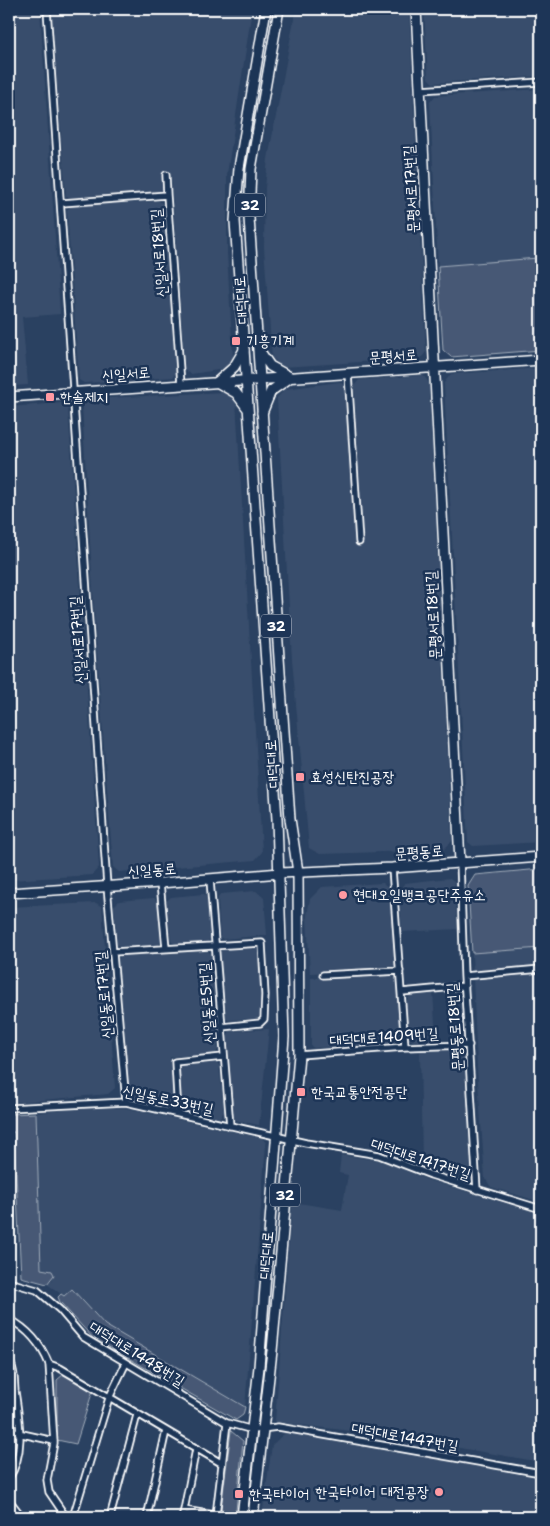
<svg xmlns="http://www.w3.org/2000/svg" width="550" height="1526" font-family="'Shantell Sans','Poor Story',sans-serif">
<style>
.built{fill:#394e6c}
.green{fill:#465975;stroke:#a2acba}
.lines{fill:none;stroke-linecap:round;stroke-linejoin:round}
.street-casing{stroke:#fff;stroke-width:9}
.secondary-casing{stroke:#fff;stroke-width:12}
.primary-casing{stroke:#fff;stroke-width:12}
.street{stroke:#1d3557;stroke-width:5.5}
.secondary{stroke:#1d3557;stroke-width:9}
.primary{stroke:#1d3557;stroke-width:9}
.poi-dot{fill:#ff9aa2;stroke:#1d3557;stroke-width:2}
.labels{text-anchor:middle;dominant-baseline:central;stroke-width:5;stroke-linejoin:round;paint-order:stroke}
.shield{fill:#1d3557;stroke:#bbc2cd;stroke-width:1}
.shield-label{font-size:14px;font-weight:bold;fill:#fff}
.street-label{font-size:15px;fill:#fff;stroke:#1d3557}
.poi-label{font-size:15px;fill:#fff;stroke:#1d3557;text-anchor:start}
</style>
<rect width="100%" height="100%" fill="#2a4161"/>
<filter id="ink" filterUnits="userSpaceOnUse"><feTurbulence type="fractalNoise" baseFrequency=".02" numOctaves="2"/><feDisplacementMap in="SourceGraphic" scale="10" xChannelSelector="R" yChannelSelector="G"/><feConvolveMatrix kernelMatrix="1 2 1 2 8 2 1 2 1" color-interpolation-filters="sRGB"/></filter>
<g filter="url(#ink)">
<path class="built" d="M9,9H40L60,314L22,317L28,385L9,386Z
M51,9H252L227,174V253L233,359L224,369L191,374L185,370L171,174H162L163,189L160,192L70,199L66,196Z
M296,9H409L426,352L421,358L282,367L272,357L264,247L265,188L268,159Z
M424,9H541V76L433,83L428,78Z
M541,89V296L538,258L438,266L430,102L435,96Z
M159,201L163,204L176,372L173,377L84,383L79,380L67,210L71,206Z
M541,368V842L473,846L468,842L444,383L451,374Z
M423,375L429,383L452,841L443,850L320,854L309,848L292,659L277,398L285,389L340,382L345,386L355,544L363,543L354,386L359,380Z
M225,392L236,401L262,852L255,860L119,872L113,867L95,626L82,405L87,399Z
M63,403L68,407L99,867L92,875L9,880V407Z
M450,878L455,882L457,929L402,932L399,890L405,883Z
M383,883L391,890L396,964L390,969L310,973L307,916L310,899L322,887Z
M256,891L264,898L267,935L223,939L220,937L218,898L221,894Z
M204,894L208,898L211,938L207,942L175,944L171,941L167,901L171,897Z
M154,898L158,901L161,943L159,945L120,947L117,944L114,906L119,901Z
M96,903L102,907L115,1088L108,1094L9,1103V907Z
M257,946L260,948L262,998L259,1016L256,1019L228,1020L225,1017L220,952L224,948Z
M541,948V1202L491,1187L485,1178L477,1067L472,953Z
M205,949L211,954L218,1050L215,1054L170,1057L174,1108L133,1098L129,1095L118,959L121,955Z
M391,975L397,979L401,1036L396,1043L314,1048L311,1046V978Z
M433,992L436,1041L414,1042L409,1038L406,1001L412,994Z
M269,1029L259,1125L235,1120L232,1117L227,1036L230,1031Z
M420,1050H457L464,1055L471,1167L467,1173L462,1176L422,1160Z
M214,1061L219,1065L224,1112L219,1118L185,1111L181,1108L178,1067L180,1063Z
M79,1108H126L262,1138L266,1143L245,1407L105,1325L72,1289L64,1296L47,1284L53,1279L41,1269L36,1113Z
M341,1155L384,1161L425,1179L541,1214V1462L386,1435L275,1422L292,1202L342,1210L348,1175L339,1173Z
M285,1433L541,1478V1517H262L272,1445Z"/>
<path class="green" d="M538,258L541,350L451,357L443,350L438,266Z
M541,869V948L472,953L468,886L475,875Z
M36,1113L41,1269L52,1271L54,1275L47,1284L21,1277L14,1132H9V1114Z
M72,1289L105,1325L245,1407L243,1415L236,1420L93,1338L60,1302L58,1297L61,1294L64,1296Z
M64,1374L93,1390L76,1444L57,1440V1380Z
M231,1431L243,1441L236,1510L232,1514L225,1513L221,1509Z"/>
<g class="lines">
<defs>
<path id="street" d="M47,9L107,886L126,1102
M420,90L541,82
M166,175L167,195
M62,203L167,195L181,384
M348,373L359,542
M460,862L464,976L477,1190
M392,868L405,1047
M210,880L230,1126
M160,883L166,948
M113,952L262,943L265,995L264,1019L260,1023L222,1027
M323,975L400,971
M464,976L541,969
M402,992L465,986
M299,1055L405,1047L469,1045
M9,1108L126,1102L306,1143L379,1155L431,1175L541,1209
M178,1113L175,1062L223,1057
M9,1282L37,1290L60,1310L83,1337L227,1423L253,1430L278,1427L541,1473
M9,1319C28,1329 41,1344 49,1364L60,1368L221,1463
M9,1361C15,1369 14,1381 15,1391C19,1420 26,1452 9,1478
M49,1364L54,1443L47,1480L49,1492L66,1517
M9,1431L54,1441
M9,1500L22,1517
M184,1510L196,1449
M216,1515L227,1423
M73,1517L109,1398L126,1363
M110,1517L137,1415
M147,1517L166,1431
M182,1517L184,1510L226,1517"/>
<path id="secondary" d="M416,9L460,862
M217,382L234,367L244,350
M9,397L541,360
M262,413L271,391L288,379
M9,893L160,883L280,873L392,868L541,857"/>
<path id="primary" d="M259,350L270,366L290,377
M217,382L236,393L248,409
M242,1517L259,1367L284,1037L277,819L235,221L239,168L266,9
M253,1517L272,1351L299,1055L298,872L290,819L249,218L251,169L279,9"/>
</defs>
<use href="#street" class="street-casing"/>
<use href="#secondary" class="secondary-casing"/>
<use href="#primary" class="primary-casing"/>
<use href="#street" class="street"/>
<use href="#secondary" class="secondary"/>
<use href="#primary" class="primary"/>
</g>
</g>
<g class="poi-dot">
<rect x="231" y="336" width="10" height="10" rx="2.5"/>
<rect x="45" y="392" width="10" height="10" rx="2.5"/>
<rect x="295" y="772" width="10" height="10" rx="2.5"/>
<circle cx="343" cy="895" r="5"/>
<rect x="296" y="1087" width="10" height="10" rx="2.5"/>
<circle cx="439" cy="1492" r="5"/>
<rect x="234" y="1489" width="10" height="10" rx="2.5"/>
</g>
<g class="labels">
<g class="shield">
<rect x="235" y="193.5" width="30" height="23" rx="4"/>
<rect x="261" y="614.5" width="30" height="23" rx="4"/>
<rect x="270" y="1183.5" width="30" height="23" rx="4"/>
</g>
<g class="shield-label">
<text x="250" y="205">32</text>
<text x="276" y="626">32</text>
<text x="285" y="1195">32</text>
</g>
<g class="street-label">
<text transform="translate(411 189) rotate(-93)">문평서로17번길</text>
<text transform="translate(159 253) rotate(-94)">신일서로18번길</text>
<text transform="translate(241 300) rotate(-94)">대덕대로</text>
<text transform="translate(393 356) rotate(-4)">문평서로</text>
<text transform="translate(126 374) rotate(-5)">신일서로</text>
<text transform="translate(433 615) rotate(-93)">문평서로18번길</text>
<text transform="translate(78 640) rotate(-94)">신일서로17번길</text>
<text transform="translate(272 764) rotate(-94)">대덕대로</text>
<text transform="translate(419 852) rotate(-4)">문평동로</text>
<text transform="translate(152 870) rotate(-4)">신일동로</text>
<text transform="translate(104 995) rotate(-95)">신일동로17번길</text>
<text transform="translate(207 1003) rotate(-94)">신일동로5번길</text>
<text transform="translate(455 1027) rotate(-94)">문평동로18번길</text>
<text transform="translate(384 1037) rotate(-4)">대덕대로1409번길</text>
<text transform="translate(168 1100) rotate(12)">신일동로33번길</text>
<text transform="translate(421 1159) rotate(18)">대덕대로1417번길</text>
<text transform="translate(266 1255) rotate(-85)">대덕대로</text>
<text transform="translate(137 1354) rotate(32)">대덕대로1448번길</text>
<text transform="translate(405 1437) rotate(10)">대덕대로1447번길</text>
</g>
<g class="poi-label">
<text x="246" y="341">기흥기계</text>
<text x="60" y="397">한솔제지</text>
<text x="310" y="777">효성신탄진공장</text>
<text x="353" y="895">현대오일뱅크공단주유소</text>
<text x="311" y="1092">한국교통안전공단</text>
<text x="429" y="1492" text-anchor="end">한국타이어 대전공장</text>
<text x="249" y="1494">한국타이어</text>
</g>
</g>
<rect width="550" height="1526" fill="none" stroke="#1d3557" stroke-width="30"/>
<rect x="15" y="15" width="520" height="1496" fill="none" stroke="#fff" stroke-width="2" filter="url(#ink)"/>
</svg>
